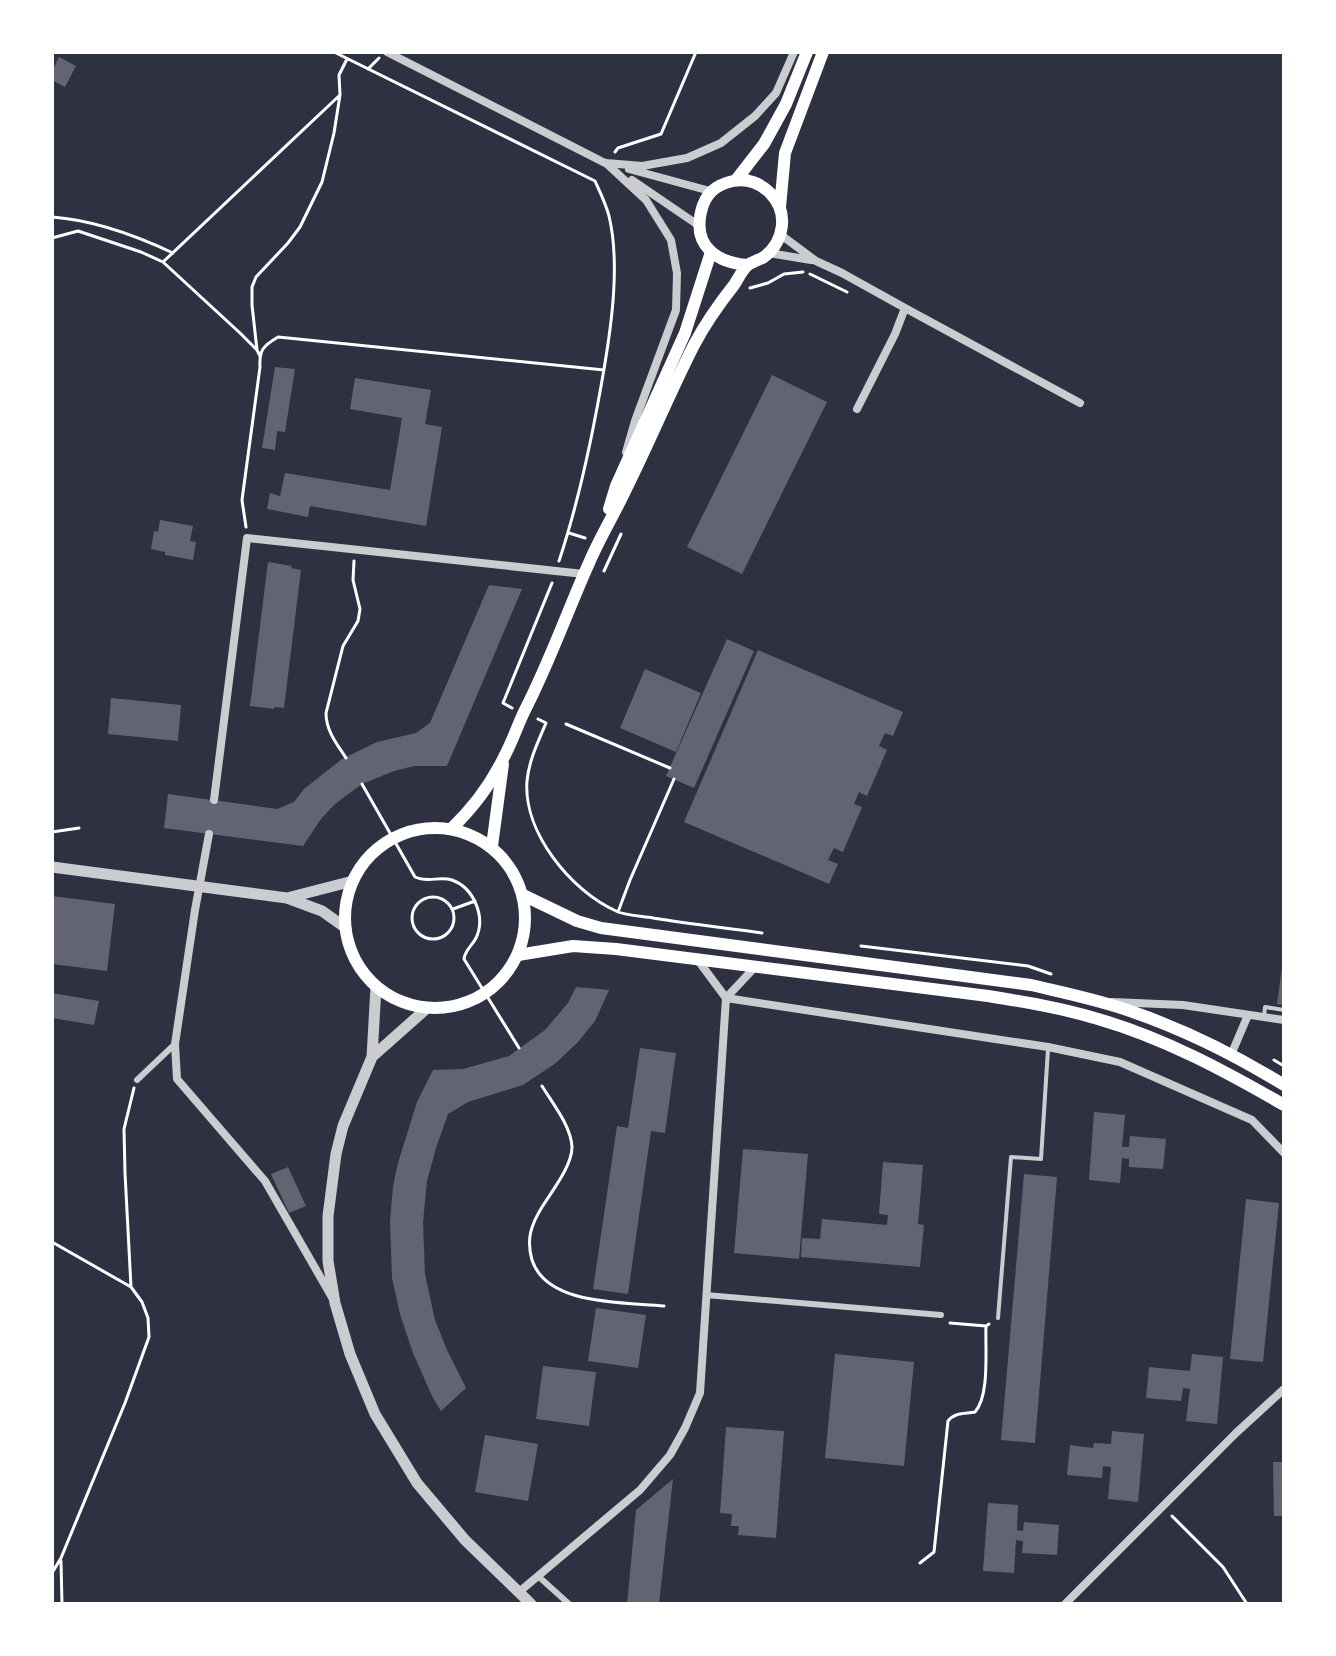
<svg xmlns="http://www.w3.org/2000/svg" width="1336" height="1656" font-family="'PT Sans Narrow',sans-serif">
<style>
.building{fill:#626471}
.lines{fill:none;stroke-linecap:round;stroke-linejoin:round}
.path{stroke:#fff;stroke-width:3}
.service{stroke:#caccd0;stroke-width:4}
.pedestrian{stroke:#caccd0;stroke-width:6}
.minor{stroke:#caccd0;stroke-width:8}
.tertiary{stroke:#caccd0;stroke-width:11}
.secondary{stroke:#fff;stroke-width:12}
</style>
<rect width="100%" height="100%" fill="#2d3142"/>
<path class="building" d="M59,57L76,66L65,87L52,80V71Z
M275,367L295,369L285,432L277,431L275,450L262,448Z
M772,375L827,402L742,574L687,547Z
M355,378L431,390L425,424L442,427L426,526L310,506L308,517L267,509L270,493L280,496L285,473L390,490L402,418L350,409Z
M160,520L193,526L190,541L196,542L193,560L165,555V552L151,549L154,531L158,532Z
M268,562L292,566L291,568L301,570L284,708L274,707V709L250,706Z
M489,585L522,589L447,766H414L394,771L362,784L335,804L321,819L303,846L164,828L168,794L277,809L294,802L304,789L342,759L377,742L416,733L430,723Z
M727,639L754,651L694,788L666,776Z
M758,650L903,712L893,736L885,733L879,746L887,750L867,796L859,792L854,804L862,807L843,852L834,848L828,860L838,864L829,884L684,822Z
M645,669L701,693L676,752L620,728Z
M111,698L181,705L178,741L108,734Z
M52,896L115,904L107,971L52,964Z
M1282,967H1284V1005L1277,1004Z
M576,987L609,990L595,1021L578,1042L556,1063L523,1085L468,1102L448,1114L436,1148L427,1181L423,1222L425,1274L435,1320L447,1350L466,1388L441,1411L432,1396L413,1353L400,1314L392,1278L390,1221L393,1186L398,1163L417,1102L433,1070L463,1069L509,1056L545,1030L568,1003Z
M52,993L99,1001L94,1025L52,1018Z
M640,1048L676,1053L665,1133L651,1131L628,1294L593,1289L617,1126L628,1128Z
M1094,1112L1125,1115L1122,1147H1129L1130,1136L1166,1139L1163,1169L1129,1167V1159L1122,1158L1120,1183L1089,1180Z
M743,1149L808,1154L799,1259L734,1253Z
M883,1162L923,1165L918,1224L924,1225L920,1267L801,1257L802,1238L820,1239L822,1219L887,1225L888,1215L879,1214Z
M288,1167L306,1206L289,1213L271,1174Z
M1024,1174L1057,1177L1035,1443L1001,1440Z
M1246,1199L1279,1203L1263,1362L1230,1359Z
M596,1308L646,1315L638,1368L588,1361Z
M835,1354L914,1362L904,1466L825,1458Z
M1192,1354L1223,1357L1217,1424L1186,1421L1190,1389L1183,1388L1181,1401L1146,1398L1149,1367L1190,1371Z
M543,1366L596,1372L589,1426L536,1419Z
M726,1427L784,1431L776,1538L738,1535L739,1526H731L732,1514L720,1513Z
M1112,1431L1144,1434L1138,1502L1108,1499L1111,1467L1103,1466L1102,1478L1067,1475L1070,1445L1093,1448L1094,1443L1111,1444Z
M485,1435L538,1444L528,1501L475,1492Z
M1273,1462H1284V1516H1274Z
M673,1479L659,1604H627L636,1510Z
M988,1503L1018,1505L1017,1530L1023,1531L1024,1522L1059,1525L1057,1555L1022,1553L1023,1541L1016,1540L1014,1573L983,1571Z"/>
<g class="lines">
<path class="path" d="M334,52L595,181C600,192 606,204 609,216C620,262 612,322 604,369C593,434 580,498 559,561
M368,69L379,58
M615,152L618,148L661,134L696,52
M52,217C94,220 135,235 173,253
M52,238L78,231L141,252L163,262L240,333L257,350L260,356
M163,262L340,95
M810,274L847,292
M750,288L768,283L784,274L803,272
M257,350L252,305V287L256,277L288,243L300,227L322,182L334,133L340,95L339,75L347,59
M246,527L242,500L260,367C259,350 263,346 278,337L604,370
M569,533L585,538
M604,571L621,534
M512,708L503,703L552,583
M538,719L546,723C538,742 529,760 527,781C523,832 571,891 616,911C627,916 641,916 653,918C689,924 726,928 762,933
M566,724L670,768
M346,758C337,744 326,731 326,713L343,646L358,621L360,609L353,580L354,561
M362,784L415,877C427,883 440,876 452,880C474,888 486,917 476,938C472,946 465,950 464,959L519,1048
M52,832L79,828
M412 918a21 21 0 1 1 42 0a21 21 0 1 1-42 0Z
M453,909L475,901
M618,912L630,880L674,779
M861,946L1028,966L1051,974
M1274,1060L1284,1066
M542,1086C553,1104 571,1126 572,1147C572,1166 552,1191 542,1207C531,1225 526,1239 532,1260C547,1306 624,1302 664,1306
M52,1242L131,1287L142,1302L148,1318L149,1337L125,1403L61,1558L52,1573
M131,1287L125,1173L124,1129L134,1088
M950,1323L986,1326
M1172,1516L1223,1567L1247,1604
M61,1561L62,1604
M920,1563L934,1552L948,1421C955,1412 965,1414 975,1412C990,1395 985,1349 986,1326L989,1324"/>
<path class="service" d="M1264,1017L1265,1007L1284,1010
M998,1318L1011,1157L1041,1159L1048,1049"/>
<path class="pedestrian" d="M137,1080L175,1044
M706,1295L941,1315
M538,1576L569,1604"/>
<path class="minor" d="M387,52L607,164
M606,163L646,200L671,240L677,273L676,310L635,421L626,452
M606,163L642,166L687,158L721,143L755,116L776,93L794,52
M629,169L710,191
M632,180L698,225
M781,235L816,261L842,273L905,308L895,334L857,409
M769,253L811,260
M905,308L1080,403
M214,800L247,538L584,574
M209,834L195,910L175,1044L177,1079L265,1181L333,1299
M697,959L726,998
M726,998L1048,1047L1120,1062L1252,1120L1284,1153
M726,998L756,966
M1112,1002L1183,1005L1284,1020
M1231,1055L1248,1015
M519,1592L640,1490L670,1455L685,1428L700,1393L726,998
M1065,1604L1236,1433L1284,1389"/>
<path class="tertiary" d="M52,867L287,898L322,911L346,928
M287,898L353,881
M376,987L372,1057L343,1126L336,1154L328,1216V1261L335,1303L350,1354L375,1414L417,1483L465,1540L531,1604
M372,1057L426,1009"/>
<path class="secondary" d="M736,180L764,144L786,104L807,52
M780,207L785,153L823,52
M609,509L616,486L685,333L711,252
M345 918a90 90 0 1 1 180 0a90 90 0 1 1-180 0Z
M451,829C473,808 491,784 504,757C512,742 517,727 524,712C549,664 567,612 589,563C600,537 615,513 627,487C650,441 670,392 694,345C705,324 719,304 734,285C738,279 742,270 748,265C752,262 759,260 764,257C784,242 789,213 771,194C761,183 747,178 733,181C715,185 705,194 701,212C693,246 717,263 748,265
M492,846L503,764
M523,895L577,921L601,928L1031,985C1065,993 1100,1000 1133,1012C1185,1030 1237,1056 1284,1085
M518,955L573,946L616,949L988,996C1025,1002 1062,1008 1098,1019C1164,1038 1225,1071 1284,1105"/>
</g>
<rect width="1336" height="1656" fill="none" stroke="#ffffff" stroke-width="108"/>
</svg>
